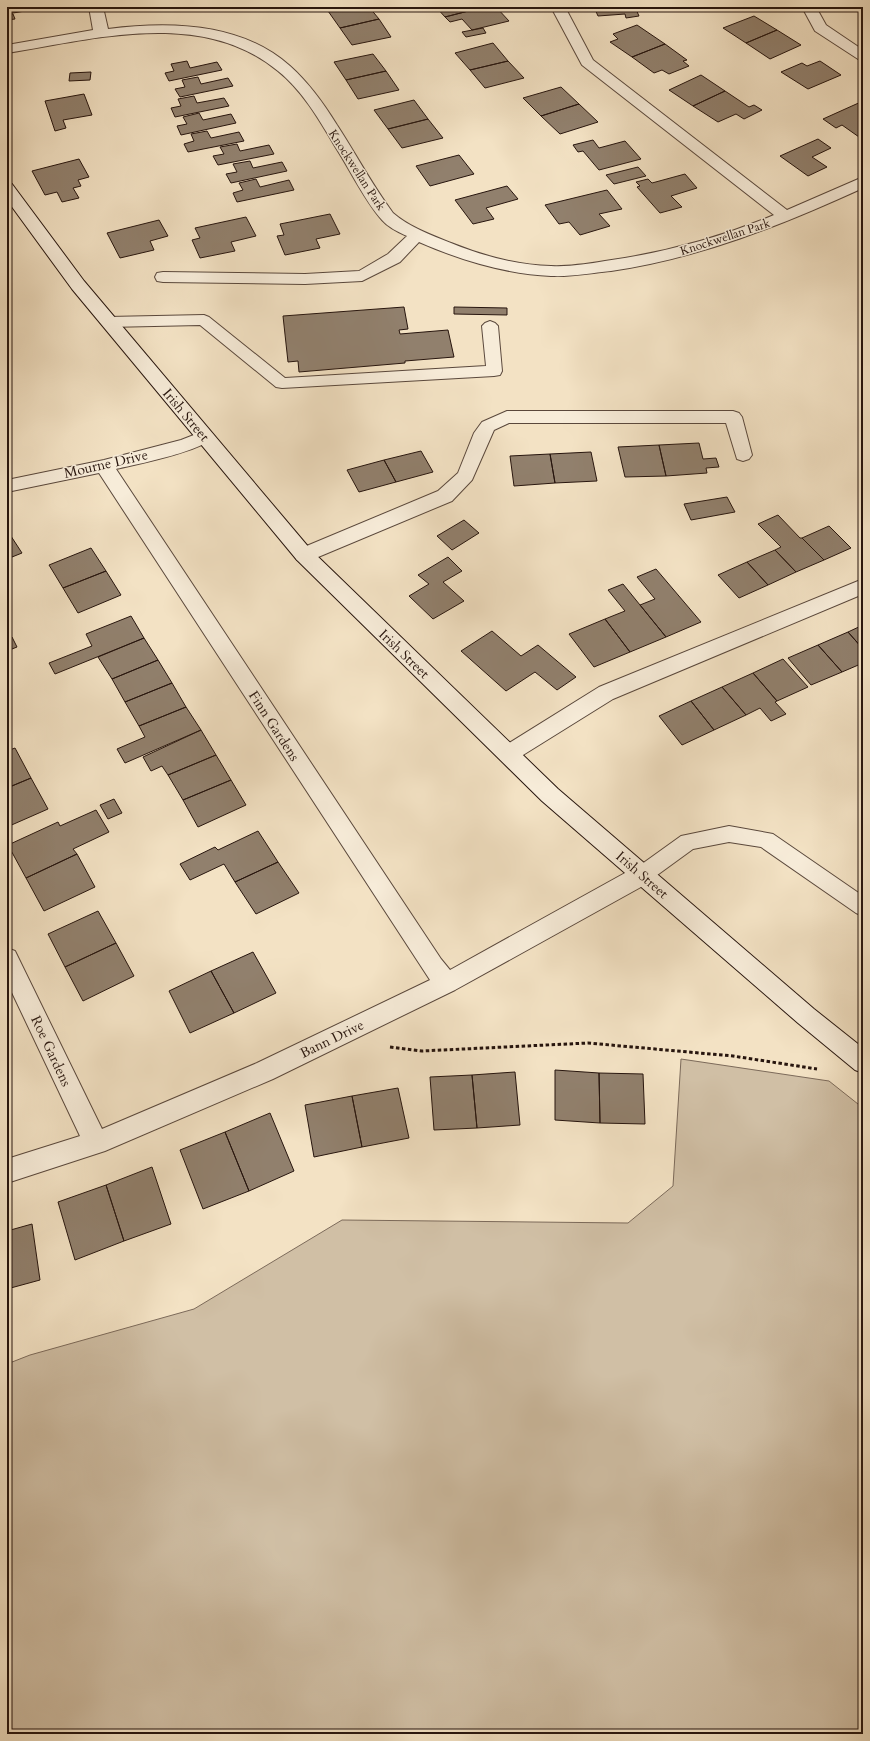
<svg xmlns="http://www.w3.org/2000/svg" width="870" height="1741" font-family="Cardo,serif">
<style>
.green{fill:#d0bfa5;stroke:#7c6a5a}
.building{fill:#91806d;stroke:#27150e}
.lines{fill:none;stroke-linecap:round;stroke-linejoin:round}
.lane-casing{stroke:#5a483c;stroke-width:2}
.street-casing{stroke:#5a483c;stroke-width:2}
.secondary-casing{stroke:#27150e;stroke-width:2}
.path{stroke:#27150e;stroke-width:3;stroke-dasharray:3.5 2.5;stroke-linecap:butt}
.lane{fill:#f7ecd9;fill-rule:evenodd}
.street{fill:#f7ecd9;fill-rule:evenodd}
.secondary{fill:#f7ecd9;fill-rule:evenodd}
.labels{text-anchor:middle;dominant-baseline:central;stroke-width:3;stroke-linejoin:round;paint-order:stroke}
.far-street-label{font-size:12px;fill:#27150e;stroke:#f7ecd9}
.street-label{font-size:14px;fill:#27150e;stroke:#f7ecd9}
</style>
<rect width="100%" height="100%" fill="#f3e2c4"/>
<filter id="stains"><feTurbulence type="fractalNoise" baseFrequency=".005" numOctaves="4"/><feColorMatrix values="0 0 0 0 .2 0 0 0 0 .09 0 0 0 0 .02 0 0 0 .5 -.17"/></filter>
<radialGradient id="worn" r=".72"><stop offset=".6" stop-color="#630" stop-opacity="0"/><stop offset="1" stop-color="#630" stop-opacity=".3"/></radialGradient>
<path class="green" d="M681,1059L829,1081L863,1108V1734H7V1364L30,1355L194,1309L342,1220L628,1223L673,1186Z"/>
<path class="building" d="M7,7H30L31,10L7,14Z
M348,7H369L379,19L340,28L328,11Z
M436,7H484L445,17Z
M484,7H496L509,21L472,30L462,19L450,22L445,17Z
M594,7H635L639,16L626,18L625,14L598,16Z
M13,14L15,19L7,20V15Z
M754,16L777,30L746,43L723,28Z
M379,19L391,37L352,45L340,28Z
M637,25L665,44L632,57L610,42L618,39L613,34Z
M483,28L486,33L466,37L462,32Z
M777,30L801,45L770,59L746,43Z
M493,43L508,61L470,70L455,53Z
M665,44L687,60L683,61L689,66L669,74L662,70L654,73L632,57Z
M373,54L386,71L346,80L334,62Z
M187,61L190,68L217,62L222,70L169,81L165,73L174,71L171,64Z
M508,61L524,78L485,88L470,70Z
M820,61L841,75L808,89L781,72L802,63L807,66Z
M386,71L399,90L358,99L346,80Z
M91,72L90,80L69,81L70,73Z
M701,75L725,91L693,106L669,90Z
M198,77L201,84L228,78L233,86L180,97L175,89L185,87L182,80Z
M561,87L579,104L541,116L523,98Z
M725,91L749,107L754,105L762,110L744,119L736,114L718,122L693,106Z
M84,94L92,115L63,120L66,128L55,131L45,101Z
M194,96L197,103L224,98L229,106L175,117L171,108L181,106L178,99Z
M414,100L428,119L388,129L374,110Z
M863,101V135L859,137L842,125L836,128L823,119Z
M579,104L598,122L560,134L541,116Z
M199,113L203,120L231,114L236,123L181,135L177,126L187,124L183,117Z
M428,119L443,138L402,148L388,129Z
M207,131L211,138L239,132L244,141L188,152L184,144L194,141L191,134Z
M818,139L831,148L812,157L827,167L808,176L780,156Z
M593,140L599,148L625,141L641,159L599,170L583,151L578,152L573,145Z
M237,144L240,151L269,145L274,154L218,165L213,156L224,154L220,147Z
M459,155L474,174L430,186L416,166Z
M79,159L89,177L78,180L81,186L73,188L79,198L62,202L57,192L45,195L32,171Z
M250,161L253,168L282,162L287,171L231,183L226,174L237,172L233,164Z
M638,167L646,176L614,184L606,175Z
M685,174L697,188L671,196L682,207L660,213L637,187L640,186L636,182L648,179L652,183Z
M256,179L260,187L289,180L294,190L237,202L233,193L243,190L239,183Z
M507,186L518,199L486,208L494,219L473,224L455,200Z
M607,190L622,209L599,214L610,226L580,235L569,222L559,224L545,205Z
M330,214L340,234L316,239L320,248L285,255L277,236L284,235L280,224Z
M246,217L256,236L231,242L235,251L200,258L192,240L200,238L195,228Z
M159,220L168,236L150,241L154,250L120,258L107,233Z
M404,307L408,329L399,330L400,334L448,330L454,357L405,361V363L299,372L298,361L288,362L283,316Z
M454,307L507,308V315L454,314Z
M699,443L703,459L716,458L719,467L706,468L707,473L666,476L659,445Z
M659,445L666,476L625,477L618,447Z
M421,451L433,472L396,482L384,460Z
M591,452L597,481L555,483L550,454Z
M550,454L555,483L514,486L510,456Z
M384,460L396,482L359,492L347,470Z
M727,497L735,512L691,520L684,504Z
M778,515L800,538H802L824,560L796,572L775,550L781,547L758,524Z
M464,520L479,533L452,550L437,536Z
M829,526L851,548L824,560L802,538Z
M7,530L22,553L7,559Z
M91,548L106,571L63,588L49,565Z
M775,550L796,572L768,585L747,562Z
M448,557L462,571L443,582L464,601L433,619L409,596L429,584L418,575Z
M747,562L768,585L739,598L718,575Z
M656,569L701,622L666,637L640,605L655,599L637,577Z
M106,571L121,595L78,613L63,588Z
M623,584L640,605L666,637L630,652L605,619L625,611L608,590Z
M131,616L144,638L55,674L49,663L92,646L86,634Z
M605,619L630,652L594,667L569,634Z
M863,625V649L848,632Z
M492,631L521,656L538,645L576,677L557,690L535,672L506,691L461,651Z
M848,632L863,649V663L842,672L818,645Z
M12,637L17,647L7,651V639Z
M144,638L158,660L112,679L98,657Z
M818,645L842,672L811,685L788,658Z
M783,659L808,687L777,701L753,673Z
M158,660L172,683L125,702L112,679Z
M753,673L777,701L775,702L786,714L771,721L760,708L746,715L722,687Z
M172,683L186,707L139,726L125,702Z
M722,687L746,715L714,730L691,701Z
M691,701L714,730L682,745L659,716Z
M186,707L201,730L125,763L117,749L145,737L139,726Z
M201,730L216,755L168,775L162,766L151,771L143,757Z
M15,748L31,778L7,788V751Z
M216,755L231,780L183,800L168,775Z
M31,778L48,809L7,827V788Z
M231,780L246,805L198,827L183,800Z
M114,799L122,813L108,819L100,805Z
M96,810L109,832L73,849L77,854L26,878L8,845L58,822L60,826Z
M258,831L278,862L235,882L224,864L190,880L180,864L215,847L218,850Z
M77,854L95,887L44,911L26,878Z
M278,862L299,893L256,914L235,882Z
M98,911L116,943L65,967L48,934Z
M116,943L134,976L83,1001L65,967Z
M253,952L276,993L234,1013L211,971Z
M211,971L234,1013L190,1033L169,991Z
M555,1070L599,1073L600,1123L555,1120Z
M515,1072L520,1125L477,1128L472,1075Z
M599,1073L643,1074L645,1124L600,1123Z
M472,1075L477,1128L434,1130L430,1077Z
M398,1088L409,1138L362,1147L352,1096Z
M352,1096L362,1147L314,1157L305,1105Z
M270,1113L294,1171L249,1191L225,1132Z
M225,1132L249,1191L203,1209L180,1150Z
M152,1167L171,1224L124,1241L106,1185Z
M106,1185L124,1241L75,1260L58,1202Z
M32,1224L40,1280L7,1289V1231Z"/>
<g class="lines">
<defs>
<path id="lane" d="M204,315L209,317L285,378L486,366L482,326L485,323L490,321L495,323L498,326L502,371L500,375L494,376L282,388L276,387L200,325L108,327L103,325L100,322L103,319L108,317Z
M729,826L773,834L863,896V916L856,913L761,847L729,842L693,849L649,881L642,883L635,881L632,875L635,869L681,836Z"/>
<path id="street" d="M89,7H103L108,29C169,21 241,22 290,66C309,83 324,104 337,125C356,154 372,185 393,213C409,227 431,235 451,243C483,256 517,265 551,266C569,267 587,264 605,261C664,253 719,238 774,215L582,65L551,7H565L593,60L787,210L863,177V188C782,225 700,258 611,271C591,273 571,277 551,276C506,274 460,260 419,242L400,262L362,281L305,284L163,282L157,281L155,277L157,273L163,272L305,274L359,271L388,254L407,236C398,232 388,227 382,220C366,203 349,168 336,148C320,121 303,91 278,71C202,8 95,39 7,53V45L93,30Z
M802,7H816L826,25L863,50V60L858,59L815,31Z
M507,411H733L739,413L742,417L752,455L749,459L743,461L737,459L726,423H509L494,430L472,480L452,501L311,560L304,562L297,560L294,555L297,550L438,491L458,473L474,433L482,422Z
M204,431L210,433L213,437C204,451 134,465 116,469L441,959L450,970L634,868L642,866L650,868L653,875L650,882L455,990L273,1079L105,1151L7,1183V1159L80,1136L7,982V948L15,951L102,1129L257,1063L430,980L99,473L7,492V480L104,460L181,440Z
M863,579V594L613,699L515,760L508,762L501,760L498,754L501,748L599,687Z"/>
<path id="secondary" d="M7,182L12,184L84,281L311,550L558,789L814,1009L863,1048V1073L855,1070L798,1023L542,801L297,560L72,289L7,200Z"/>
</defs>
<use href="#lane" class="lane-casing"/>
<use href="#street" class="street-casing"/>
<use href="#secondary" class="secondary-casing"/>
<path class="path" d="M390,1047L422,1051L588,1043L733,1056L817,1069"/>
<use href="#lane" class="lane"/>
<use href="#street" class="street"/>
<use href="#secondary" class="secondary"/>
</g>
<g class="labels">
<g class="far-street-label">
<text transform="translate(357 170) rotate(57)">Knockwellan Park</text>
<text transform="translate(725 237) rotate(-18)">Knockwellan Park</text>
</g>
<g class="street-label">
<text transform="translate(186 415) rotate(50)">Irish Street</text>
<text transform="translate(106 464) rotate(-13)">Mourne Drive</text>
<text transform="translate(404 654) rotate(44)">Irish Street</text>
<text transform="translate(274 726) rotate(57)">Finn Gardens</text>
<text transform="translate(642 875) rotate(41)">Irish Street</text>
<text transform="translate(332 1039) rotate(-26)">Bann Drive</text>
<text transform="translate(51 1051) rotate(65)">Roe Gardens</text>
</g>
</g>
<rect width="870" height="1741" fill="none" stroke="#f3e2c4" stroke-width="24"/>
<rect x="8" y="8" width="854" height="1725" fill="none" stroke="#27150e" stroke-width="2"/>
<rect x="12" y="12" width="846" height="1717" fill="none" stroke="#27150e"/>
<rect width="100%" height="100%" filter="url(#stains)"/>
<rect width="100%" height="100%" fill="url(#worn)"/>
</svg>
